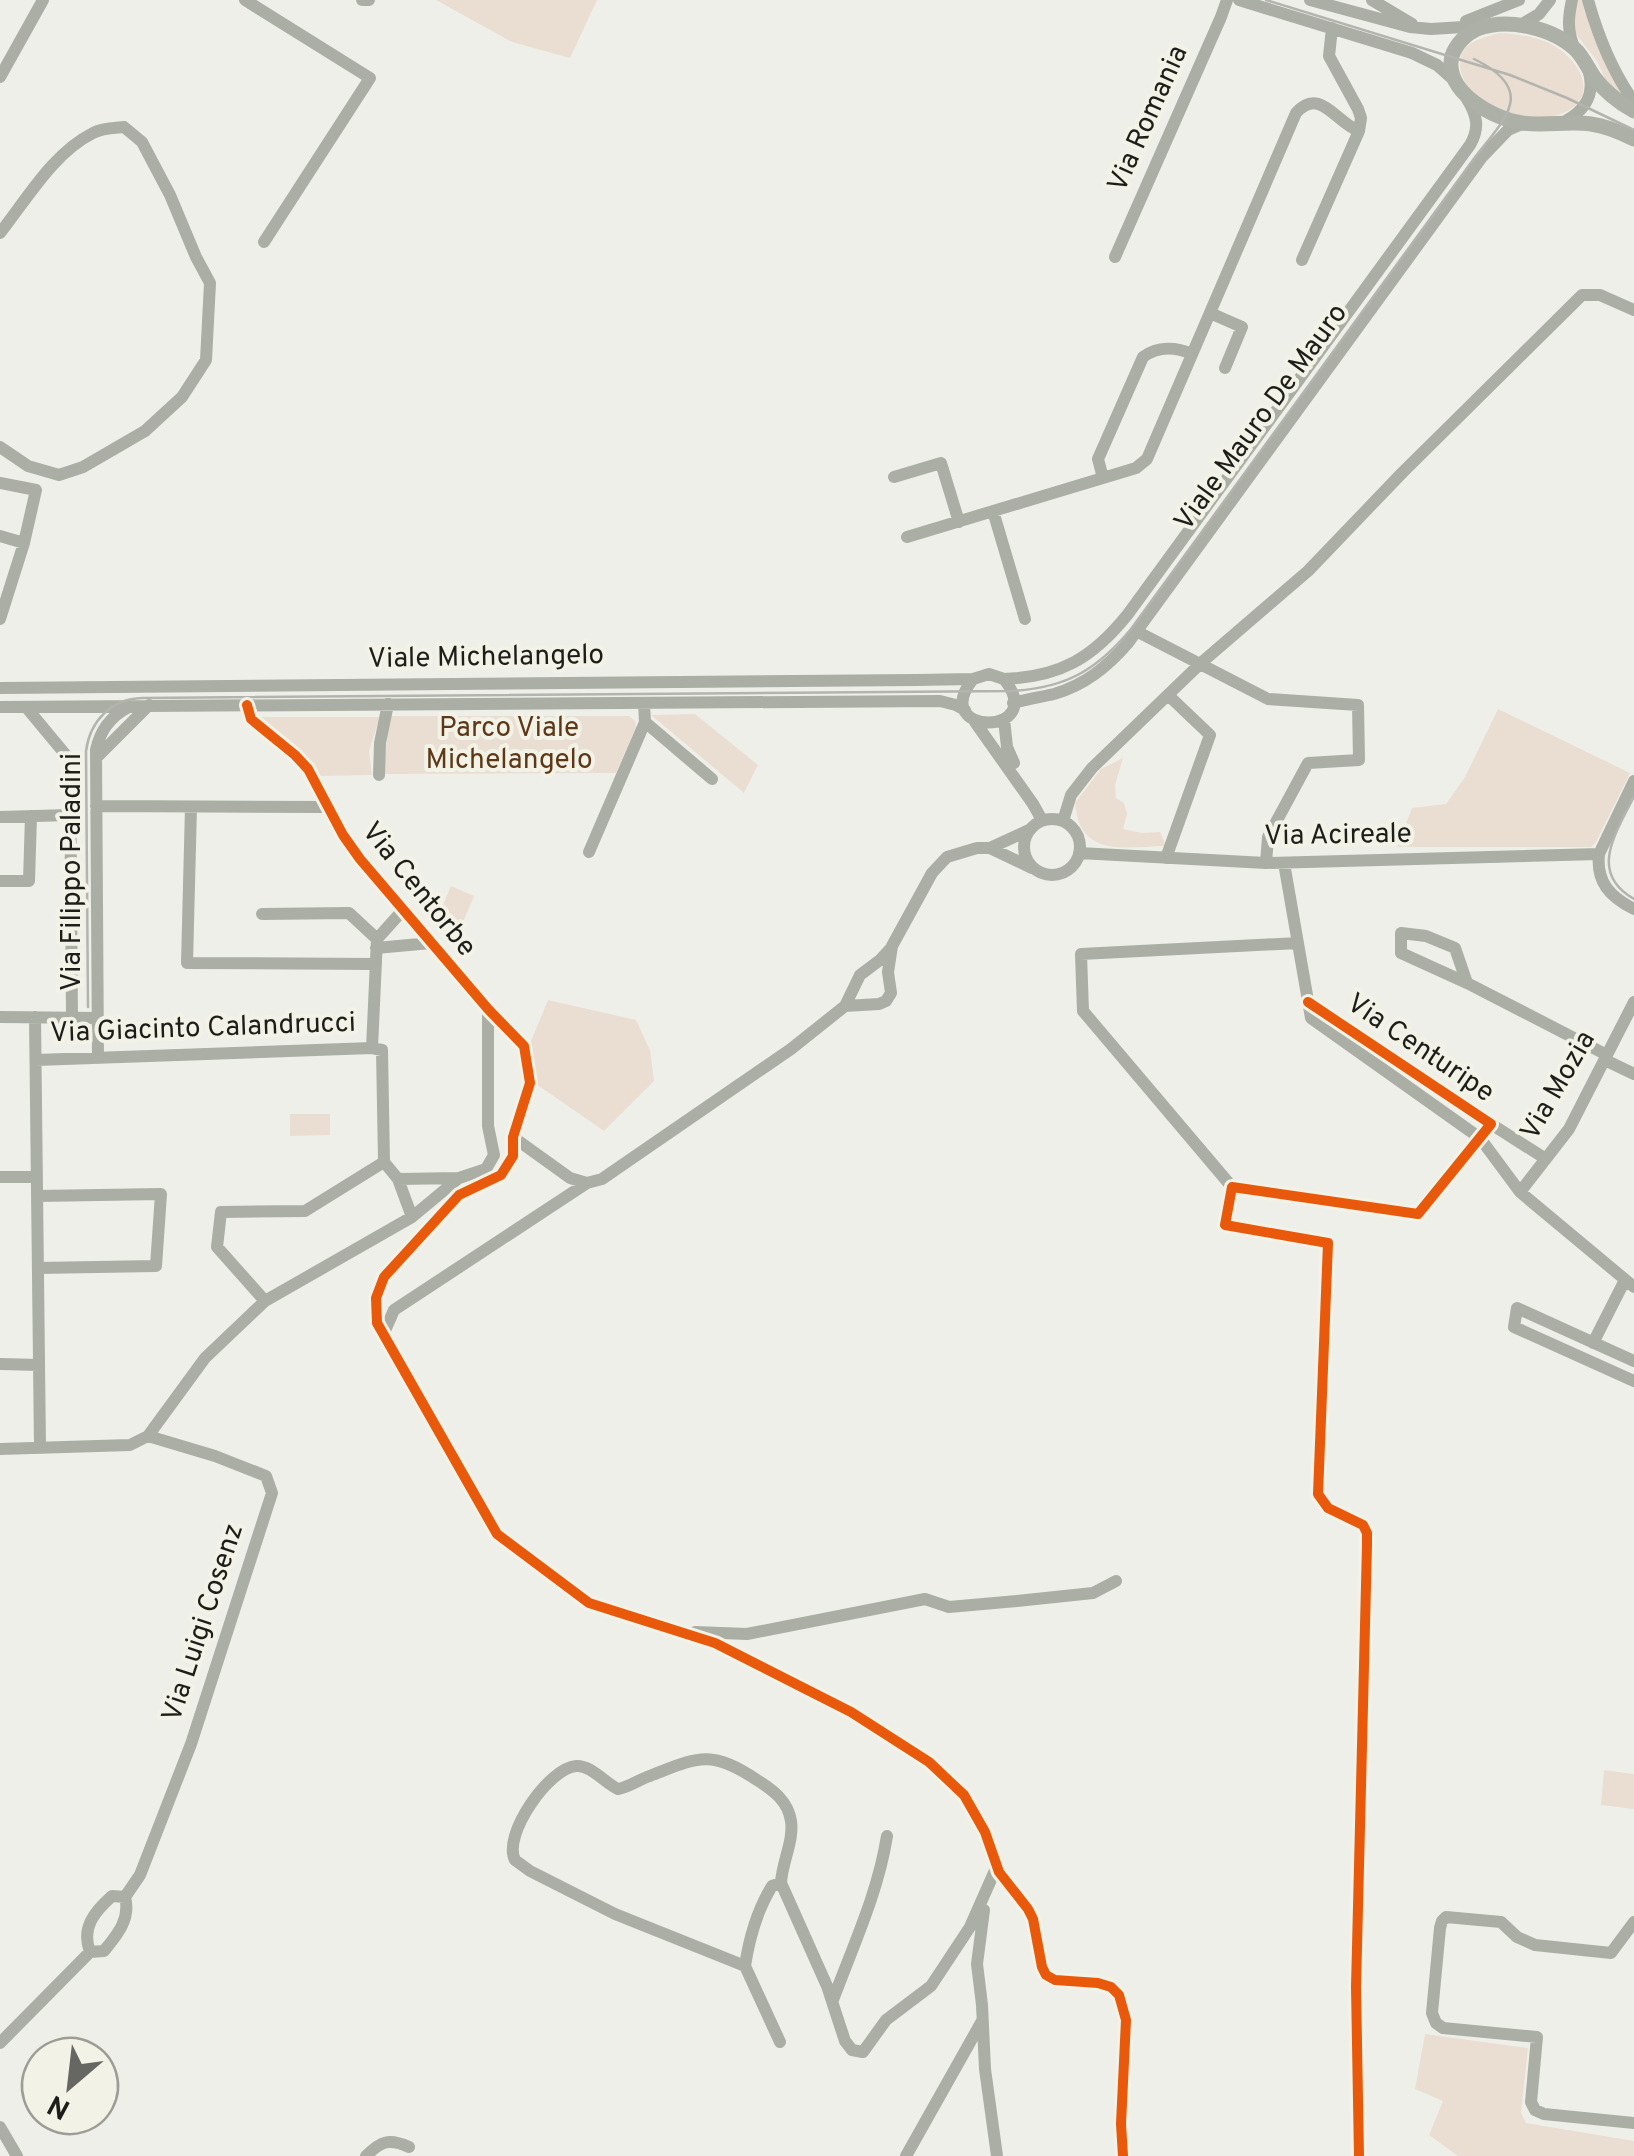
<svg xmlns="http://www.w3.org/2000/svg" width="1634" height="2156" font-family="Overpass,sans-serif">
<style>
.green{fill:#eaded3}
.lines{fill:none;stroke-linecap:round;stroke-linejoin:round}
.minor{stroke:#aaaea5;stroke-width:12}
.major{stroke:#acb0a6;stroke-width:15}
.tram{stroke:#b3b4ae;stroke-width:2.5}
.cycleway-casing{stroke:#f2f2e7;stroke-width:16}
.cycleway{stroke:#e8590c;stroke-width:10}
.labels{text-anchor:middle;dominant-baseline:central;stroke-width:8;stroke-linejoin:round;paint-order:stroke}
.street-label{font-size:28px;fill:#1d1d19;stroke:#f2f2e7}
.park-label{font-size:28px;fill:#5e3716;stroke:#f2f2e7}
</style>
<rect width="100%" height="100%" fill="#efefea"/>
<path class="green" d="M436,0H597L570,58L512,42Z
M1577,0H1584L1591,31L1629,101L1607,83L1597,61L1575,33L1573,22Z
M1499,33C1517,34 1534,36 1551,44C1588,64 1601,108 1549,117C1520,122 1458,99 1460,63C1460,55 1464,48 1470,44C1478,38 1489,36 1499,33Z
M1498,709L1630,773L1596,842L1591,847H1397L1412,808L1446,804L1465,777Z
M695,714L758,765L744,793L651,715Z
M390,716H629L635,721L636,727L616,773L383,774Z
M260,717H380L369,751L372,775L320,776C305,750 279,739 260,717Z
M1123,758L1115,785L1116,798L1124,803L1127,814L1123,829L1142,833L1160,832L1166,846C1124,847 1079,858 1075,803L1101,769Z
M451,886L474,896L457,936L434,926Z
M548,1000L636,1020L650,1050L654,1081L604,1131L536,1084L531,1041Z
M290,1114H330V1135L290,1136Z
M1604,1770L1634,1774V1809L1601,1805Z
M1425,2034L1528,2048L1521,2113L1526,2123L1634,2141V2156H1458L1429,2135L1443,2101L1415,2089Z"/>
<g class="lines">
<path class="minor" d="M245,0L370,78L264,242
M362,0H369
M1239,0L1412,53L1437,65L1455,81
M1310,0L1410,27L1431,29L1479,26
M1372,0L1412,24
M1572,0C1568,18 1567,32 1575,49
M1588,0C1598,36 1612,71 1634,102
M1466,21L1519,0
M1519,26L1539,14L1550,0
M0,77L43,0
M1564,122C1586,110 1596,94 1588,69
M0,233C27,199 53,153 93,133C102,128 114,128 124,127L142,142L170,195L196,257L210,283L206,360L182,397L145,431L83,467L59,475L28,466L0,447
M1115,257L1221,17L1227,0
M1302,260L1359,131L1361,118L1358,109L1329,56L1332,28
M1210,313L1242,327L1225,368
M894,477L941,463L959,522
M1103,478L1098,459L1143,357C1158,346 1176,347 1192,354
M0,483L36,490L24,543L0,619
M993,511L1025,619
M0,536L24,543
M907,537L1136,468L1147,459L1296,113C1320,86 1336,123 1359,131
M1138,632L1268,699L1358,705L1359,760L1308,763L1268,837L1266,863
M1004,679C1060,677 1093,658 1128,614L1470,145C1480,128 1477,115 1467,99
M0,688L916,680L973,679L989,674L1004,679C1050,737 927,737 973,679
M1013,703C1027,699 1041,697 1054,694C1085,685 1107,667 1128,643L1482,157L1508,130L1524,123
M247,705L251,719L295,755L308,769L343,835L360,859L488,1009L524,1046L530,1083L513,1137V1156L501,1175L459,1195L384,1277L376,1298L377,1323L497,1534L589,1603L715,1643L851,1712L929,1762L964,1795L985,1832L999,1872L1028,1909L1033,1919L1042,1967L1046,1975L1055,1980L1098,1983L1111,1987L1119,1995L1126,2020L1121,2124L1123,2156
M0,707L940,701L956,705L965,710
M26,707L70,760L72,1018
M1004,719L1007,747L1014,763
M645,722L712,779
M975,722L1033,804L1042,820
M96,758L149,705
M379,775L380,743L388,704
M1634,781L1599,854C1596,882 1610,897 1634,909
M96,806L328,807
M191,807L187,963L376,964
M0,817L70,815
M1024 847a28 28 0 1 1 56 0a28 28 0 1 1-56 0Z
M1063,821L1071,795L1092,768L1201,663L1308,571L1402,473L1582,295H1600L1634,310
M990,848L1029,830
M589,852L645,722L644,703
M1079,853L1266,863L1599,854
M1166,858L1210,735L1168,695
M1284,863L1311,1018L1480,1138L1520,1192L1634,1287
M0,881H29L31,816
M262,914L349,913L377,939
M376,948L431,943
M1467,983L1401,953V933L1426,936L1455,948L1467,983L1607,1055
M1308,1002L1491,1124L1418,1214L1232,1187L1225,1225L1328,1243L1318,1494L1328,1508L1363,1525L1367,1533V1545L1356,1987L1359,2156
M845,1006L860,975L880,960L891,948
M0,1017L98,1018
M35,1017L40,1448
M372,1048L377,939L403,910
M98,1058L96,750C100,731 110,717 127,708
M36,1060L372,1048
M1605,1060L1634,1074
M1491,1124L1546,1159
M513,1137L570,1178L587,1183
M384,1162L398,1179L412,1217
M0,1177H37
M398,1179L459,1178L486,1169L494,1155L488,1126V1009
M1232,1187L1083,1011L1081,954L1298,943
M1520,1192L1569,1129L1634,1002
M37,1196L161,1194L156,1266L38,1268
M265,1301L217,1247L221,1212L305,1211L384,1162L382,1050L372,1048
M383,1335L394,1310L587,1183L602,1179L791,1049L845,1006L879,1004L886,1001L891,993L888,972L892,946L932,873L947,857L977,848H990L1032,868
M1593,1343L1625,1280
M1634,1361L1517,1308L1514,1327L1634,1381
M0,1364L39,1365
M0,1449L130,1445L148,1436L205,1358L265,1301L412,1217L459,1178
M695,1632L747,1634L925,1599L949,1607L1017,1601L1093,1593L1116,1581
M781,1883L772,1886C758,1909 749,1939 745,1966L615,1914L530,1871L515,1860C502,1835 549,1768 576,1766C591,1765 605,1783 618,1789C629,1787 637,1781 647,1777C697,1758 709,1748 757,1780C773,1790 788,1801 791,1821C794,1841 782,1862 781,1883L827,1986L845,2041L852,2050L863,2052L886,2020L931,1986L970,1927L997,1866
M984,1910L977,1964L982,2005L985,2069L997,2156
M1634,1922L1611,1953L1535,1945L1517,1937L1501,1922L1446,1917L1442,1921L1440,1928L1432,2013L1436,2023L1443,2028L1537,2037L1531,2102L1535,2110L1544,2114L1634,2123
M90,1952C81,1928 94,1912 112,1896L125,1897
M745,1966L780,2042
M833,2000C853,1946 878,1893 887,1836
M0,2043L90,1952L104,1951C117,1935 131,1919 125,1897L140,1875L191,1744L272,1493L266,1476L215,1456L148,1436
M0,2127L17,2156
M366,2156C381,2141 389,2138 409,2147
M906,2156L982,2021"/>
<path class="major" d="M1634,111C1618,102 1605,92 1594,77C1588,68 1584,59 1577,51C1554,28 1508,17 1477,29C1466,34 1456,44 1452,56C1443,92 1494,119 1522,123C1545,126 1568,121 1591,124C1606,126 1620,132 1634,139"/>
<path class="tram" d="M1266,0L1510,75L1567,98L1634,130
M1634,796C1617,832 1587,872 1634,899
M88,1007L86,751C90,721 111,699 142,698L1012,691C1066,688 1097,670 1131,629L1473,160C1503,120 1540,91 1474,59"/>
<defs>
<path id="cycleway" d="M247,705L251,719L295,755L308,769L343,835L360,859L488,1009L524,1046L530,1083L513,1137V1156L501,1175L459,1195L384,1277L376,1298L377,1323L497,1534L589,1603L715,1643L851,1712L929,1762L964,1795L985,1832L999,1872L1028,1909L1033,1919L1042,1967L1046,1975L1055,1980L1098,1983L1111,1987L1119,1995L1126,2020L1121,2124L1123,2156
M1308,1002L1491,1124L1418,1214L1232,1187L1225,1225L1328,1243L1318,1494L1328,1508L1363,1525L1367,1533V1545L1356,1987L1359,2156"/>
</defs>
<use href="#cycleway" class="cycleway-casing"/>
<use href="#cycleway" class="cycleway"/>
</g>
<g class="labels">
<g class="street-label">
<text transform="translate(1149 119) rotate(-66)">Via Romania</text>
<text transform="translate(1262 418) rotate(-54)">Viale Mauro De Mauro</text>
<text transform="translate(486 658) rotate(-1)">Viale Michelangelo</text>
<text transform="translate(1338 836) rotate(-1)">Via Acireale</text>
<text transform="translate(73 872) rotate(-90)">Via Filippo Paladini</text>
<text transform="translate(418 890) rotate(51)">Via Centorbe</text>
<text transform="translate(203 1029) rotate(-2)">Via Giacinto Calandrucci</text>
<text transform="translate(1420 1049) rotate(34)">Via Centuripe</text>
<text transform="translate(1559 1086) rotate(-60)">Via Mozia</text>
<text transform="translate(204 1623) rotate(-72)">Via Luigi Cosenz</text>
</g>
<g class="park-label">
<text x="509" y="729">Parco Viale<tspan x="509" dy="32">Michelangelo</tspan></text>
</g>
</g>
<g transform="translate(70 2086) rotate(208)"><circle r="48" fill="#f2f2e7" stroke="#9d9d95" stroke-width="2.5"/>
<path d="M0-8L18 38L0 25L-18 38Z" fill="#666662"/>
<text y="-15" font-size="28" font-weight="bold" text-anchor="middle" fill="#1d1d19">N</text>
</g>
</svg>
